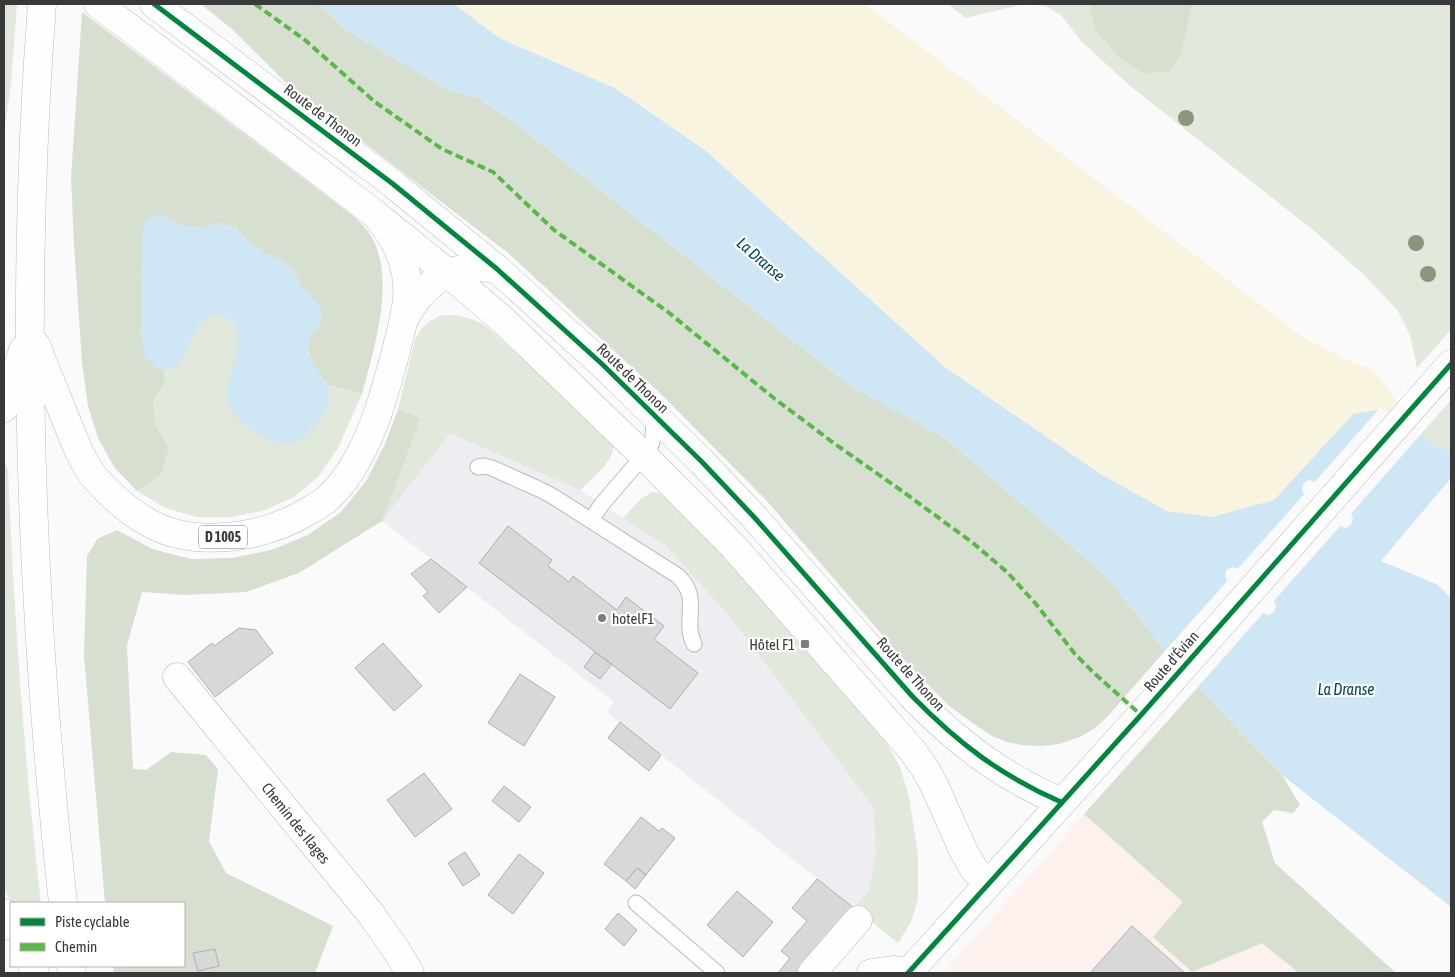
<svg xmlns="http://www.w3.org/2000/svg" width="1455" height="977" viewBox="0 0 1455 977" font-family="'Asap Condensed',sans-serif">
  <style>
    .built { fill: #ededf2 }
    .industrial { fill: #fcf1ed }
    .green { fill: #e1e8dc }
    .forest { fill: #d7e0d0 }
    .sand { fill: #f9f4e0 }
    .water { fill: #cfe6f4; fill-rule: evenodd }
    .pier { fill: #fafafa }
    .building { fill: #d8d8d8; stroke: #b0b0b0 }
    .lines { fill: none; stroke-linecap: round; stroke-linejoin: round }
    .service-casing { stroke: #bcbcbc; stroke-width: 17 }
    .minor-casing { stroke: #bcbcbc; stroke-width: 29 }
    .tertiary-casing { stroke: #bcbcbc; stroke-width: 29 }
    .secondary-casing { stroke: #bcbcbc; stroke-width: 29 }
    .primary-casing { stroke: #bcbcbc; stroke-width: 29 }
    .service { stroke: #fefefe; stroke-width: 15 }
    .minor { stroke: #fefefe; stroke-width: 28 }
    .tertiary { stroke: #fefefe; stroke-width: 28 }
    .secondary { stroke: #fefefe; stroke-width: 28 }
    .primary { stroke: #fefefe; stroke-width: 28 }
    .quiet { stroke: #58b947; stroke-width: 4; stroke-dasharray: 8 4; stroke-linecap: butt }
    .cycleway-casing { stroke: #fff; stroke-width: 8 }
    .cycleway { stroke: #00873e; stroke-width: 5 }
    .tree { fill: #8b967e }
    .poi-dot { fill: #7d7d7d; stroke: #fff; stroke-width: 2 }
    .labels { text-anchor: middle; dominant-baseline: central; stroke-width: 4.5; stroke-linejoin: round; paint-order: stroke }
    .shield { fill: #fff; stroke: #747475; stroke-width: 1 }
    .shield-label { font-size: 14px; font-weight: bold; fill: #39393a }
    .street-label { font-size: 15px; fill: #39393a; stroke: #fff }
    .poi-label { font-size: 15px; fill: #39393a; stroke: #fff; text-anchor: start }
    .water-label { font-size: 16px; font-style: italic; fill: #02435d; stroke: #fff }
  </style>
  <rect width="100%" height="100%" fill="#fafafa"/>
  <path class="built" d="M420,419L580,490L665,545L731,618L873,807L876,850L869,890L854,908L607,712L614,702L382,521Z"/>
  <path class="industrial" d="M1084,814L1184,902L1262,943L1299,973H943Z"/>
  <path class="green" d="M4,4H17L11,84L4,134Z
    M947,4H1024L966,18Z
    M1029,4H1451V330L1417,368L1410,335L1398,311L1365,276L1318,234L1129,85L1081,41L1061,15L1045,6Z
    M142,231L328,385L362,394L338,448L319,476L294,497L263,511L231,517H197L165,508L137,491L161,475L169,448L156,426L153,403L165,381Z
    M442,315C461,315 470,317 486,326L609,437C610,440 612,442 613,445C616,460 590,480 580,490L450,433L382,521L419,419L398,409L415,340L421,329L430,321Z
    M1451,400V451L1450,449H1437L1421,434Z
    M4,465H6L8,470C14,615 24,759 41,903H12L4,889Z
    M652,492L666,494L726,558L884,739L900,767L909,797L918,854V899L911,922L898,943L854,908L869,890L876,850L873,807L731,618L665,545L623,518L641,499Z"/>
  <path class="forest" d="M201,4H318L346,30L451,91L476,97L510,119L851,386L945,438L1107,577L1165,651L1108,716L1095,728L1080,737L1059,744L1041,746L1022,745L1007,742L992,736L978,727L948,705L903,659L766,500L662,395L508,253L286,83L233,30Z
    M1089,4H1192L1181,54L1168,72L1142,73L1121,59L1096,31Z
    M82,12L357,219C360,223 364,226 367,230C399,272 374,349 362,394L328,385C318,371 303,355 310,337C312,332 317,327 320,323L317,304L300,285L295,273L283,261L265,253L249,242L235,228L219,223L204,228L188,227L172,221L160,214L155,367L164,370L165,381L153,403L156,426L169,448L161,475L137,491L114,467L98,438L88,406L82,362L74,245L71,177Z
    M398,409L420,419L382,521L299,573L246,592L185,595L142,592L127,645L133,769L146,770L171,752L206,755L218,769L209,841L226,873L333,926L315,973H114L113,966H184V903H105L84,656L87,556L97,539L117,530L152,549L191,559L232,558L271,550L308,535L341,512L366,481L384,446Z
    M1198,687L1282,775L1300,805L1293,813L1274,810L1262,822L1275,863L1396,973H1299L1262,943L1192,972L1153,937L1183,902L1084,814Z"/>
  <path class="sand" d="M454,4H865L1304,338L1344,359L1374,370L1421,434L1353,414L1274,500L1212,517L1167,511L1102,475L946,368L706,151L615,88L499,38Z"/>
  <path class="water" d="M318,4H454L499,38L615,88L706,151L946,368L1102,475L1167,511L1212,517L1274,500L1353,414L1378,410L1421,434L1437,449H1450L1451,451V478L1381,561L1438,585L1451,598V907L1282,775L1198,687L1165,651L1107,577L945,438L851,386L510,119L476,97L451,91L346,30ZM1309,480L1315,482L1351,514L1353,519L1351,525L1346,528L1340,526L1304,494L1302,489L1304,483ZM1232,567L1238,569L1274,601L1276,606L1274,612L1269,615L1263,613L1227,581L1225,576L1226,570Z
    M160,214L173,221L188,227L204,228L219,223L235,228L249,242L265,253L283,261L295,273L300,285L317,304L322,312C321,316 321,320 320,323C315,333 307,339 308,351C309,356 313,363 316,368C327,385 335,392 324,412C322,416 319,421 316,425C310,432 302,440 292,443C271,447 230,421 227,399C224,376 244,352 237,328C235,322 226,317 220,315C198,310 190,351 178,364C174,367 169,368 164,370L155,367L145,357L141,335L142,231L148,218Z"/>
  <path class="pier" d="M1380,408L1422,433L1349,516L1313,484Z
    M1306,492L1342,524L1272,603L1236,571Z
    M1229,579L1265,611L1196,689L1164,652Z"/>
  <path class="building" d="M508,526L552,560L548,566L569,582L573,576L617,610L626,597L664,626L654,639L698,673L670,709L479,563Z
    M431,559L467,587L439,613L423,596L428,592L411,574Z
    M239,628L256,630L273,653L215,697L188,662L212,643L214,646Z
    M383,643L422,686L394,711L355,668Z
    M595,652L612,664L600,679L584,667Z
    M520,674L555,697L524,746L488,723Z
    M620,722L661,755L649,771L608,738Z
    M424,773L452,809L415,837L387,800Z
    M504,786L531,807L519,822L492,801Z
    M641,817L659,831L662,828L675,838L646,875L637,868L626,881L604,864Z
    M465,852L480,875L463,886L448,863Z
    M519,854L544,873L513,914L488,895Z
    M637,868L646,875L635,889L626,881Z
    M817,879L854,908L799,973H778L790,958L781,951L807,921L792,908Z
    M737,891L773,922L743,957L707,925Z
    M618,913L637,930L624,946L605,929Z
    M1132,926L1185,973H1090Z
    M215,949L219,966L198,971L193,953Z"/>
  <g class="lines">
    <g class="service-casing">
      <path id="service" d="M478,467L484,466L492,468L541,490L554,497L678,576C702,599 682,619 694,644
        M591,520L602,504L650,448C654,437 655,427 652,416
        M636,903L717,973"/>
    </g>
    <g class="minor-casing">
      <path id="minor" d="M177,677L371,914L396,950L410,973
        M812,973L858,920
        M871,973L893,970L909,972"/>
    </g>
    <g class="tertiary-casing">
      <path id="tertiary" d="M908,973L1141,715L1451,364"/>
    </g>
    <g class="secondary-casing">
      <path id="secondary" d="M98,4L375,214L449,274L504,321L644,456L733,546L911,749L924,767L934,785L964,852L974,869L987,884
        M154,4L393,184L497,269L602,364L702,462L754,517L912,696C959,744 1000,775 1061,802"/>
    </g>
    <g class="primary-casing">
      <path id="primary" d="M42,4C19,303 30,605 63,903
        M405,318C420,289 443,268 478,267C484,267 491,269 497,269
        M36,345C45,369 55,392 64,415C73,437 81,461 96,479C111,496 131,513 151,524C198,549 267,537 310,510C316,507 321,504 326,500C339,488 350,474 358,458C376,427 385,390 395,355C401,329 411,301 406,274C401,249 391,234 375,214
        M4,408L23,350
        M4,913L11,926
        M32,966L35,973
        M71,966L72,973"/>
    </g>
    <use href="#service" class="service"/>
    <use href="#minor" class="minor"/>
    <use href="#tertiary" class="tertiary"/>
    <use href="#secondary" class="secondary"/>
    <use href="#primary" class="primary"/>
    <path class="quiet" d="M255,4L305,40L375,102L442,149L493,172L554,230L668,312L775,399L835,444L902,491L973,543L1007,572L1036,604L1075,654L1095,674L1141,715"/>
    <g class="cycleway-casing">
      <path id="cycleway" d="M154,4L393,184L497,269L602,364L702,462L754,517L912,696C959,744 1000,775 1061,802
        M908,973L1141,715L1451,364"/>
    </g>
    <use href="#cycleway" class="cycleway"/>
  </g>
  <g class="tree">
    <circle cx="1186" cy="118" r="8"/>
    <circle cx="1416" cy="243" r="8"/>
    <circle cx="1428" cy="274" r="8"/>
  </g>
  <g class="poi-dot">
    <circle cx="602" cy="618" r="5"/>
    <rect x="800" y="639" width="10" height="10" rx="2.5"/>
  </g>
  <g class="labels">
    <rect class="shield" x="199" y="525.5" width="48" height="23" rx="4"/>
    <g class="shield-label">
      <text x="223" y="537">D 1005</text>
    </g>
    <g class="street-label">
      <text transform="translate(323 115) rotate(37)">Route de Thonon</text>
      <text transform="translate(633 378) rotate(44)">Route de Thonon</text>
      <text transform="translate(1171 661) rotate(-49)">Route d'Évian</text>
      <text transform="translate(911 674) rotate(48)">Route de Thonon</text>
      <text transform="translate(296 823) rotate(51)">Chemin des Ilages</text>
    </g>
    <g class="poi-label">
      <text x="612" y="618">hotelF1</text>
      <text x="795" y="644" text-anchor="end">Hôtel F1</text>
    </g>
    <g class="water-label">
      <text transform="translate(761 259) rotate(41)">La Dranse</text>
      <text x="1346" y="689">La Dranse</text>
    </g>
  </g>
  <rect width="1455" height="977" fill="none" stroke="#39393a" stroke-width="10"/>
  <rect x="10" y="902" width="175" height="65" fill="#ffffff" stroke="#b0b0b0"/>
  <rect x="20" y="918" width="25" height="8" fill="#00873e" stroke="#b0b0b0"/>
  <text x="55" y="927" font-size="15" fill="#39393a">Piste cyclable</text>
  <rect x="20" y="943" width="25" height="8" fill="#58b947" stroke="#b0b0b0"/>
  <text x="55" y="952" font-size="15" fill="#39393a">Chemin</text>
</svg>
